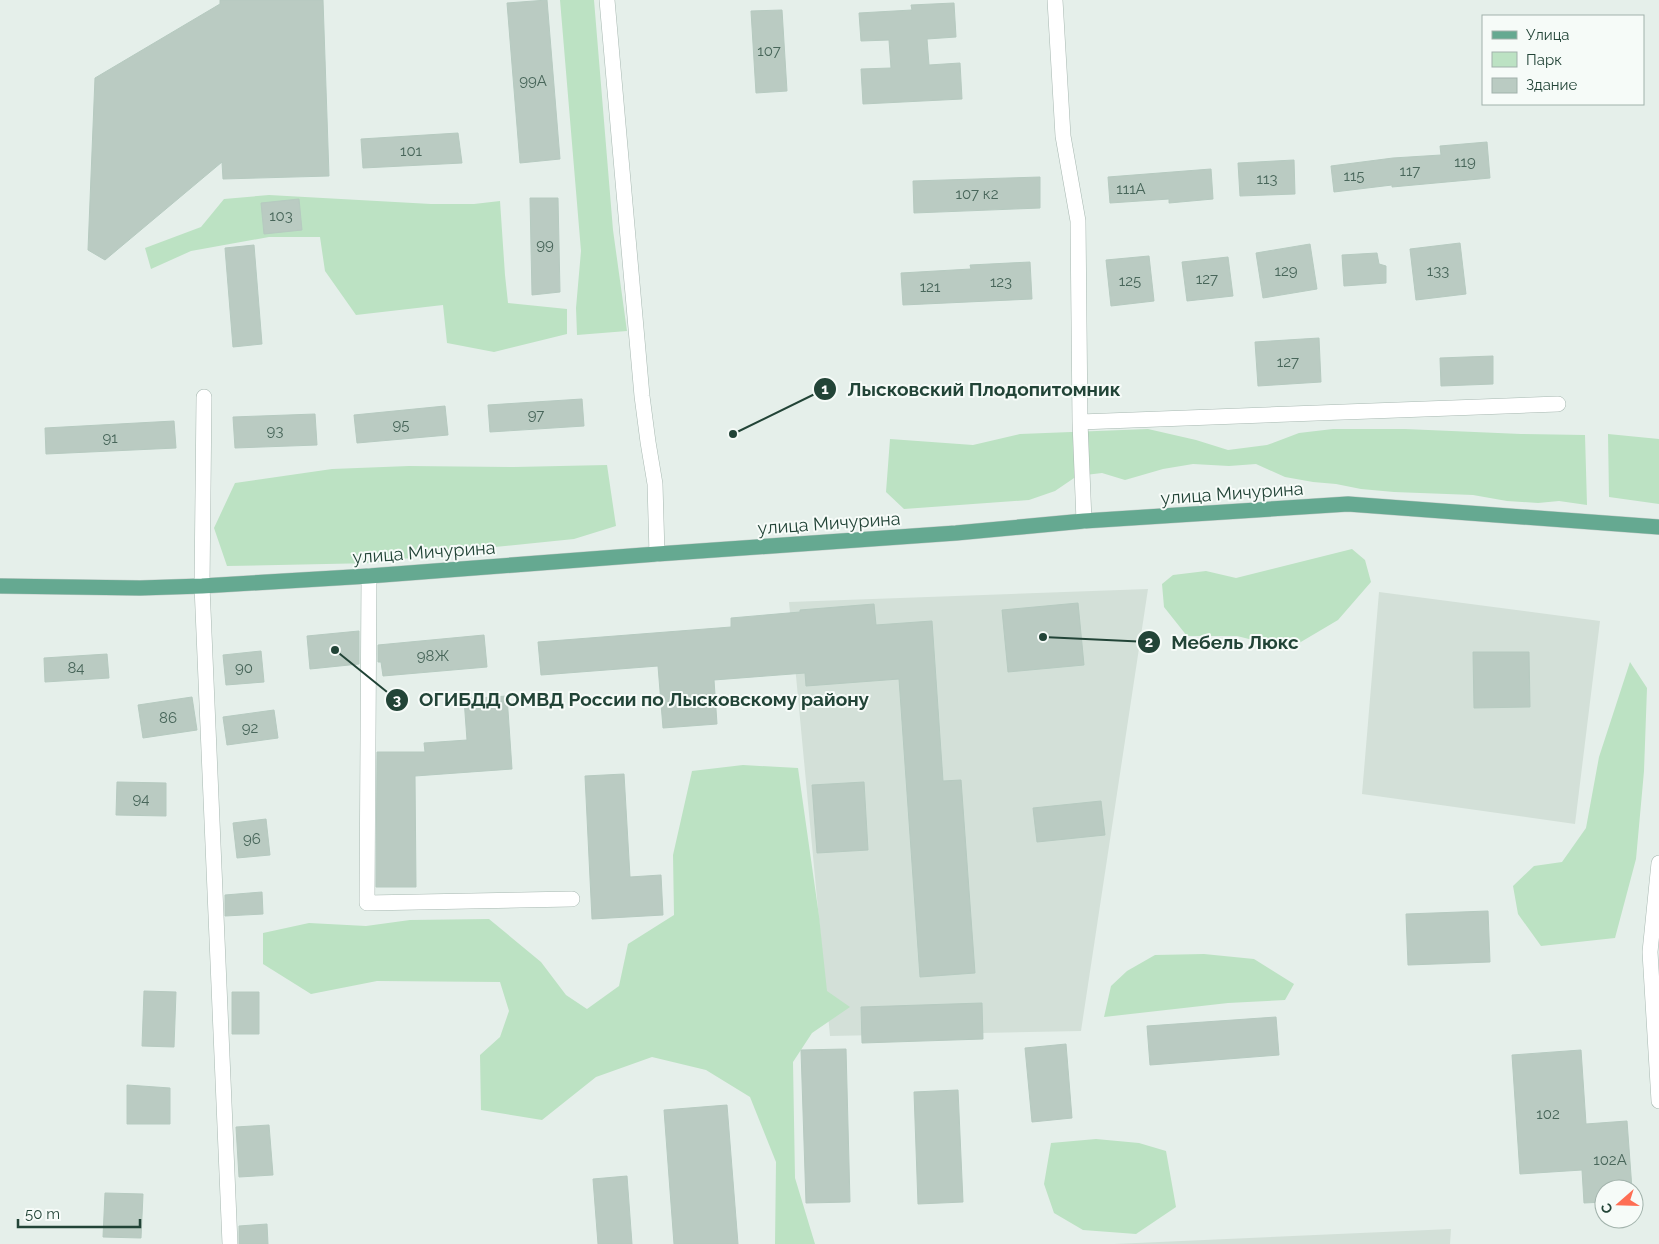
<svg xmlns="http://www.w3.org/2000/svg" width="1659" height="1244" viewBox="0 0 1659 1244" font-family="Raleway,sans-serif">
  <style>
    .built { fill: #d3e0d8 }
    .green { fill: #bce2c3 }
    .building { fill: #bacbc2; stroke: #b6cac0 }
    .lines { fill: none; stroke-linecap: round; stroke-linejoin: round }
    .minor-casing { stroke: #a7b8b1; stroke-width: 16 }
    .major-casing { stroke: #c1cbc7; stroke-width: 16 }
    .minor { stroke: #fff; stroke-width: 15 }
    .major { stroke: #65a991; stroke-width: 15 }
    .labels { text-anchor: middle; dominant-baseline: central; stroke-width: 4; stroke-linejoin: round; paint-order: stroke }
    .number-label { font-size: 15px; fill: #48665a }
    .street-label { font-size: 18px; fill: #224437; stroke: #f6fbf8 }
    .leader { fill: none; stroke: #224437; stroke-width: 2 }
    .callout-dot { fill: #224437; stroke: #f6fbf8; stroke-width: 2 }
    .mark-label { font-size: 15px; text-anchor: middle; font-weight: bold; fill: #fff }
    .callout-label { font-size: 19px; text-anchor: middle; font-weight: bold; fill: #224437; stroke: #f6fbf8; stroke-width: 4; stroke-linejoin: round; paint-order: stroke }
  </style>
  <rect width="100%" height="100%" fill="#e5efea"/>
  <path class="built" d="M1148,589L1081,1031L830,1036L789,602Z
    M1379,592L1600,621L1575,824L1362,794Z
    M1451,1229L1450,1244H1114Z"/>
  <path class="green" d="M560,0H594L613,230L627,331L577,335L576,308L581,251Z
    M269,195L431,204H474L500,201L505,275L508,303L567,309V334L494,352L447,343L443,305L356,315L325,271L320,237H269L191,251L151,269L145,248L201,227L224,199Z
    M1148,429L1196,440L1228,450L1267,445L1299,433L1333,429H1405L1521,434L1585,435L1587,505L1559,501L1538,503L1507,501L1473,495L1394,492L1361,489L1336,484L1313,482L1285,477L1256,464L1229,466L1193,464L1163,469L1125,480L1102,473L1077,476L1055,491L1029,500L904,509L886,492L890,439L973,445L1020,434Z
    M1608,434L1659,439V504L1609,497Z
    M607,465L616,526L574,539L475,549L374,563L227,566L214,528L235,483L332,469L409,466L514,467Z
    M1352,549L1365,560L1371,582L1338,620L1289,649L1237,636H1187L1164,607L1162,584L1173,575L1206,571L1236,578Z
    M1630,662L1647,688L1644,771L1636,859L1615,938L1541,946L1518,914L1513,886L1534,866L1562,862L1586,828L1599,757Z
    M743,765L798,768L819,916L827,991L850,1007L812,1033L793,1062L795,1178L815,1244H775L776,1162L750,1097L706,1070L652,1057L596,1077L542,1120L481,1110L480,1055L500,1037L509,1011L500,982L377,981L311,994L263,964V933L309,923L366,926L410,920L489,919L541,962L566,995L587,1009L619,986L628,944L674,915L673,855L692,771Z
    M1204,954L1254,959L1294,984L1285,1000L1228,1003L1104,1017L1111,986L1127,971L1155,955Z
    M1096,1139L1139,1143L1166,1151L1176,1207L1136,1234L1083,1230L1054,1213L1044,1184L1051,1143Z"/>
  <path class="building" d="M220,0H323L329,176L223,179L222,162L105,260L88,250L95,78L220,4Z
    M547,0L560,159L520,163L507,3Z
    M954,3L956,37L927,39L929,65L960,63L962,99L863,104L861,69L891,68L889,40L861,41L859,13L912,10L911,5Z
    M782,10L787,91L756,93L751,11Z
    M458,133L462,163L363,168L361,139Z
    M1487,142L1490,178L1392,187V185L1334,192L1331,166L1393,158L1441,155L1440,146Z
    M1294,160L1295,194L1240,196L1238,163Z
    M1211,169L1213,199L1169,203V199L1110,203L1108,177Z
    M1040,177V208L914,213L913,181Z
    M530,198H558L560,292L532,295Z
    M299,199L302,230L264,234L261,203Z
    M1460,243L1466,294L1416,300L1410,249Z
    M1310,244L1317,289L1263,298L1256,253Z
    M254,245L262,344L233,347L225,248Z
    M1377,253L1379,264L1386,266V283L1344,286L1342,255Z
    M1149,256L1154,301L1111,306L1106,260Z
    M1228,257L1233,296L1187,301L1182,262Z
    M1030,262L1032,299L903,305L901,273L971,269L970,265Z
    M1319,338L1321,382L1258,386L1255,342Z
    M1493,356V384L1441,386L1440,358Z
    M582,399L584,426L490,432L488,405Z
    M445,406L448,435L357,443L354,415Z
    M315,414L317,445L235,448L233,417Z
    M174,421L176,448L46,454L45,428Z
    M1078,603L1084,665L1008,672L1002,610Z
    M874,604L876,625L932,621L943,781L961,780L975,973L920,977L899,679L806,686L805,673L714,680L717,724L663,728L658,666L541,675L538,642L731,627V618L800,612V610Z
    M359,631V664L310,669L307,636Z
    M484,635L487,667L383,676L381,662H378V645Z
    M261,651L264,682L226,685L223,655Z
    M1473,652H1529L1530,707L1474,708Z
    M107,654L109,678L45,682L44,658Z
    M507,696L512,769L415,776L416,887H376L377,752H425L424,743L467,740L464,699Z
    M192,697L197,730L143,738L138,705Z
    M274,710L278,738L227,745L223,717Z
    M624,774L630,877L661,875L663,915L592,919L585,776Z
    M117,782L166,783V816L116,815Z
    M864,782L868,850L817,853L812,785Z
    M1101,801L1105,835L1037,842L1033,808Z
    M266,819L270,855L237,858L233,823Z
    M262,892L263,914L225,916V895Z
    M1488,911L1490,962L1408,965L1406,914Z
    M144,991L176,992L174,1047L142,1046Z
    M232,992H259V1034H232Z
    M982,1003L983,1039L862,1043L861,1007Z
    M1276,1017L1279,1055L1150,1065L1147,1026Z
    M1066,1044L1072,1118L1032,1122L1025,1048Z
    M846,1049L850,1202L806,1203L801,1050Z
    M1581,1050L1586,1124L1627,1121L1632,1189H1604V1202L1584,1203L1582,1170L1520,1174L1512,1055Z
    M127,1085L170,1088V1124H127Z
    M958,1090L963,1202L918,1204L914,1092Z
    M727,1105L738,1244H674L664,1110Z
    M269,1125L273,1175L239,1177L236,1127Z
    M627,1176L632,1244H598L593,1179Z
    M105,1193L143,1194L141,1238L103,1237Z
    M267,1224L268,1244H239V1226Z"/>
  <g class="lines">
    <g class="minor-casing">
      <path id="minor" d="M607,0L642,396L648,442L655,484L657,554
        M1055,0L1063,136L1078,221L1080,422L1084,521
        M204,397L202,586L230,1244
        M1080,422L1558,404
        M369,576L367,903L572,899
        M1659,863L1650,952L1659,1101"/>
    </g>
    <g class="major-casing">
      <path id="major" d="M0,586L140,588L202,586L369,576L657,554L956,533L1084,521L1348,504L1659,527"/>
    </g>
    <use href="#minor" class="minor"/>
    <use href="#major" class="major"/>
  </g>
  <g class="labels">
    <g class="number-label">
      <text x="769" y="51">107</text>
      <text x="533" y="81">99А</text>
      <text x="411" y="151">101</text>
      <text x="1465" y="162">119</text>
      <text x="1410" y="171">117</text>
      <text x="1354" y="176">115</text>
      <text x="1267" y="179">113</text>
      <text x="1131" y="189">111А</text>
      <text x="977" y="194">107 к2</text>
      <text x="281" y="216">103</text>
      <text x="545" y="245">99</text>
      <text x="1286" y="271">129</text>
      <text x="1438" y="271">133</text>
      <text x="1207" y="279">127</text>
      <text x="1130" y="281">125</text>
      <text x="1001" y="282">123</text>
      <text x="930" y="287">121</text>
      <text x="1288" y="362">127</text>
      <text x="536" y="415">97</text>
      <text x="401" y="425">95</text>
      <text x="275" y="431">93</text>
      <text x="110" y="438">91</text>
      <text x="433" y="656">98Ж</text>
      <text x="76" y="668">84</text>
      <text x="244" y="668">90</text>
      <text x="168" y="718">86</text>
      <text x="250" y="728">92</text>
      <text x="141" y="799">94</text>
      <text x="252" y="839">96</text>
      <text x="1548" y="1114">102</text>
      <text x="1610" y="1160">102А</text>
    </g>
    <g class="street-label">
      <text transform="translate(1232 493) rotate(-4)">улица Мичурина</text>
      <text transform="translate(829 523) rotate(-4)">улица Мичурина</text>
      <text transform="translate(424 552) rotate(-4)">улица Мичурина</text>
    </g>
  </g>
  <path class="leader" d="M733 434L825 389M1043 637L1149 642M335 650L397 700"/>
  <g class="callout-dot">
    <circle cx="733" cy="434" r="5"/>
    <circle cx="1043" cy="637" r="5"/>
    <circle cx="335" cy="650" r="5"/>
    <circle cx="825" cy="389" r="12"/>
    <circle cx="1149" cy="642" r="12"/>
    <circle cx="397" cy="700" r="12"/>
  </g>
  <g class="mark-label">
    <text x="825" y="394">1</text>
    <text x="1149" y="647">2</text>
    <text x="397" y="705">3</text>
  </g>
  <g class="callout-label">
    <text x="984" y="396">Лысковский Плодопитомник</text>
    <text x="1235" y="649">Мебель Люкс</text>
    <text x="644" y="706">ОГИБДД ОМВД России по Лысковскому району</text>
  </g>
  <rect x="1482" y="15" width="162" height="90" fill="#f6fbf8" stroke="#a1b2ab"/>
  <rect x="1492" y="31" width="25" height="8" fill="#65a991" stroke="#a1b2ab"/>
  <text x="1526" y="40" font-size="15" fill="#224437">Улица</text>
  <rect x="1492" y="52" width="25" height="15" fill="#bce2c3" stroke="#a1b2ab"/>
  <text x="1526" y="65" font-size="15" fill="#224437">Парк</text>
  <rect x="1492" y="78" width="25" height="15" fill="#bacbc2" stroke="#a1b2ab"/>
  <text x="1526" y="90" font-size="15" fill="#224437">Здание</text>
  <g transform="translate(1619 1204) rotate(250)"><circle r="24" fill="#f6fbf8" stroke="#a1b2ab"/>
  <path d="M0-4L9 19L0 12L-9 19Z" fill="#fe6e54"/>
  <text y="-8" font-size="14" font-weight="bold" text-anchor="middle" fill="#224437">С</text>
  </g>
  <path d="M18 1219v8h122v-8" fill="none" stroke="#224437" stroke-width="2.5"/>
  <text x="25" y="1219" font-size="15" fill="#224437" stroke="#f6fbf8" stroke-width="4" paint-order="stroke">50 m</text>
</svg>
